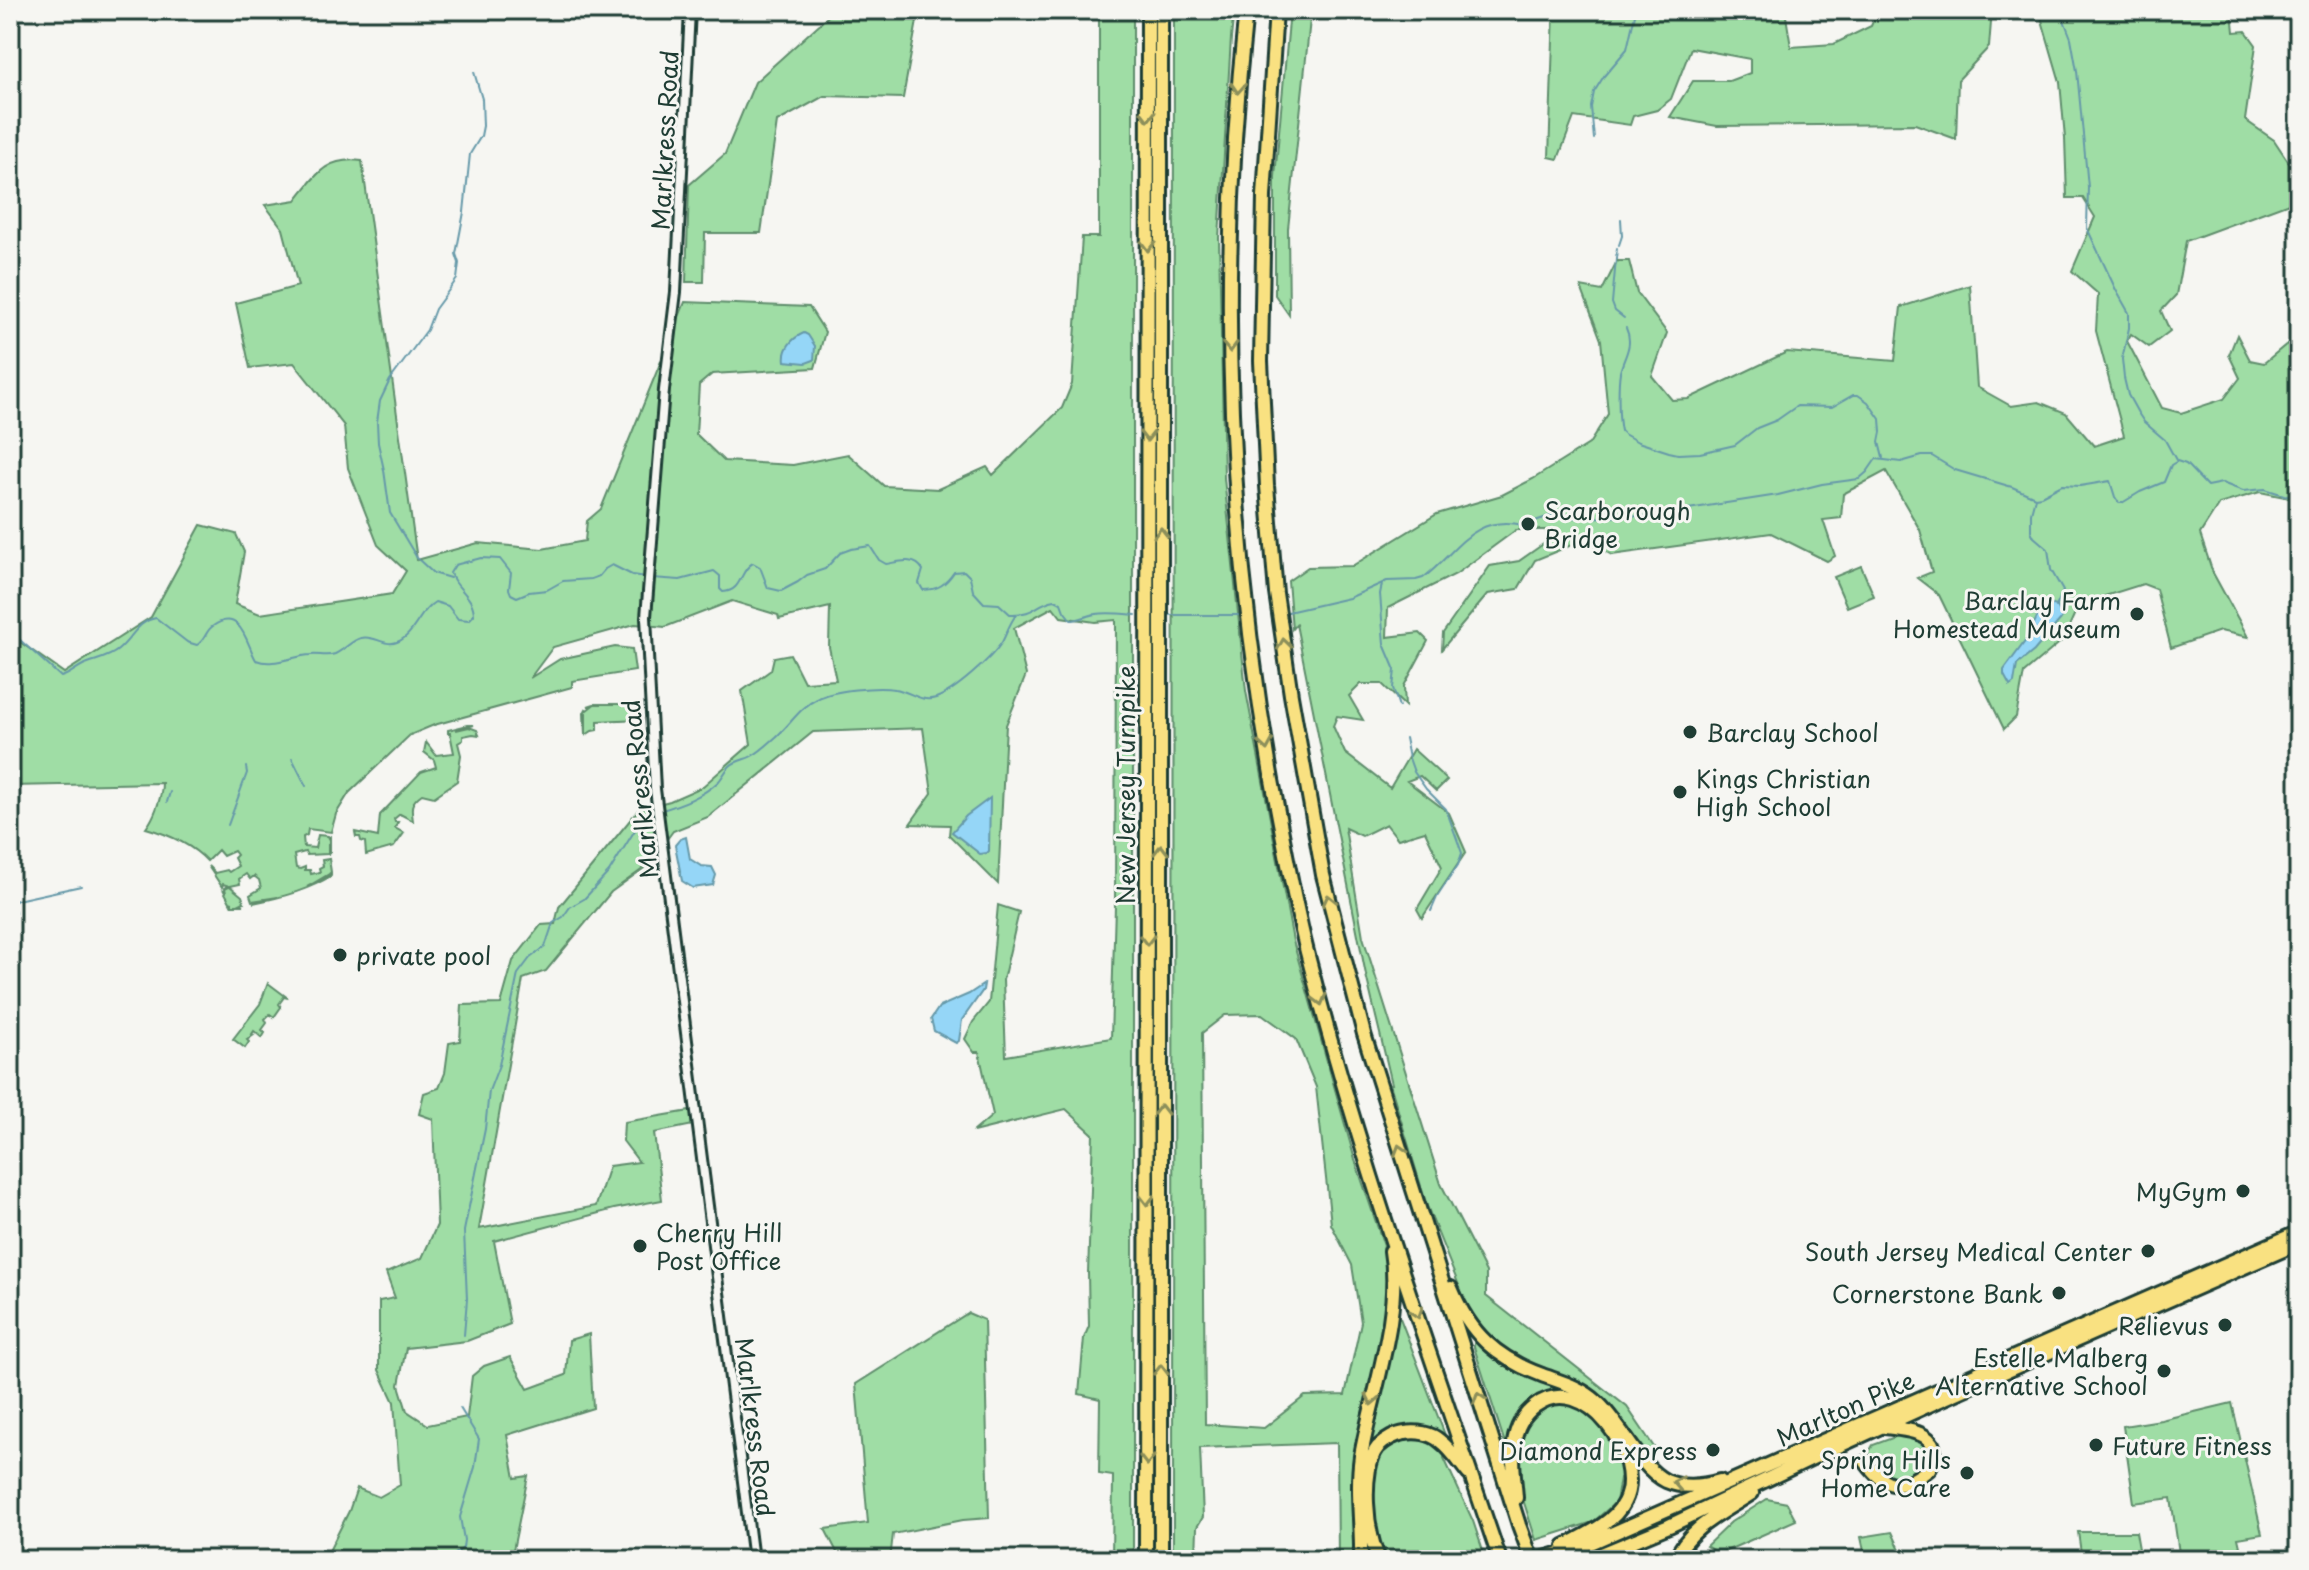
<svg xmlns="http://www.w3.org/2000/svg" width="2309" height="1570" viewBox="0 0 2309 1570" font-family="'Playpen Sans',sans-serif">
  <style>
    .green { fill: #9fdda5; stroke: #5f8d6c; stroke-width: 2; fill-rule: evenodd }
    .water { fill: #95d6f7; stroke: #6699a9; stroke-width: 2 }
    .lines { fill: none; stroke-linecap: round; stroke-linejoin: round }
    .stream { stroke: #6699a9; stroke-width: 2 }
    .minor-casing { stroke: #1f3d34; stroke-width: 14 }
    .highway-casing { stroke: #1f3d34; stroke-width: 18 }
    .minor { stroke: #f6f6f2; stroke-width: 8 }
    .highway { stroke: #f9e181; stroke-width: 12 }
    .oneway { stroke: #8c8f5a }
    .poi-dot { fill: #1f3d34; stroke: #f6f6f2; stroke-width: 3 }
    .labels { text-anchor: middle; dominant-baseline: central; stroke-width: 6; stroke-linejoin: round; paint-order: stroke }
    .street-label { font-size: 24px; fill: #1f3d34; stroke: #f6f6f2 }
    .poi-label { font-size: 24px; fill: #1f3d34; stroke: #f6f6f2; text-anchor: end }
  </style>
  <rect width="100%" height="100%" fill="#f6f6f2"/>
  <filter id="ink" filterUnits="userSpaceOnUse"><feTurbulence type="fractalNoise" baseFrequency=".0125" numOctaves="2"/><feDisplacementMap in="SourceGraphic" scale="16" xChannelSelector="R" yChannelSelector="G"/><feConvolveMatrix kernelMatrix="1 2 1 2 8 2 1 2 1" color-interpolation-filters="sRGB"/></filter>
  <g filter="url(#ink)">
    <path class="green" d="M835,10H919L903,98L824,96L777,122L761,233H705L704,282H686L689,185L725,154L755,82Z
      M1099,10H1133V1560H1112L1113,1476L1099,1474L1100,1399L1079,1394L1084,1338L1089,1326L1088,1273L1093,1134L1066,1109L973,1132L993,1115L979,1052H974L965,1039L973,1022L989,1002L998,905L1019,912L1003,980L1006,1056L1111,1038L1115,906L1116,620L1095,622L1061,617L1053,607L1014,628L1026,675L1006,725L998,884L949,835L950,825L910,824L932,793L923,728L813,732L708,817L673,831L647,866L611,892L546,971L523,979L479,1229L596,1206L609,1166L639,1162L623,1141L624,1122L696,1110L698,1124L654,1133L662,1200L614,1209L494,1241L510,1324L467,1341L406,1348L399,1385L407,1411L428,1425L467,1417L472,1376L484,1366L510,1357L528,1389L566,1375L569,1340L589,1334L593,1408L507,1435L515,1478L528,1476L511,1560H309L329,1551L349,1511L357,1488L379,1497L400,1485L394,1402L379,1370V1301L395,1298L386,1273L422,1258L437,1225L433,1119L419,1114L424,1093L439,1088L445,1073L449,1043L460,1041L462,1005L501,1004L513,961L541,925L555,924L559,907L639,809L670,801L702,787L751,744L742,691L771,670L774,657L790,654L804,682L836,680L829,647L830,607L779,619L778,615L732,601L665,627L635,624L553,647L530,678L560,659L615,647L632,649L635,671L572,681V687L434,725L410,735L349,793L336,814L331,832L308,829L307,835L303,837L304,847L315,848L318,835L328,836L329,838L330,837V853L328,844V854L307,855L305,852L294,855L296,868L300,869L305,867V870H310L311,874L320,872L319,868L323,866L322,860L329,859L331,872L329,874L307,887L331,874V876C307,891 280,898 253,903L278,897L252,901L250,895L261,888L259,880L254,876L250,879L246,874L239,879L240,884L230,886L242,896L244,902L240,904L244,905H232V902L231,904L223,889L226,893L225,888L229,886L223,884L222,887L208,866L215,873L227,870L229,872L238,866L234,858L237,855L234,851L223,856L218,850L207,861C192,845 167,834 146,828C154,818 162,797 162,783L10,786V635L64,673L151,617L201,525L236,534L244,552L235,604L260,614L392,594L406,571L378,545L348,468L344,426L294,363L250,368L236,303L298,286L283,229L265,205L296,200C316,175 326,156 362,161L417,560L478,543L542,549L585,541L587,521L601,509L685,302L809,307L825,332L815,368L712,374L699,385L696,434L724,461L793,465L848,454L884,486L938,489L987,467L993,475L1062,408L1072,384L1082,237H1099Z
      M1174,10H1234L1231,38L1219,238L1224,478L1246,691L1293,941L1355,1160L1388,1258L1385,1298L1400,1318L1445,1435L1444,1458L1473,1521L1486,1560H1388L1353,1527L1354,1560H1338L1337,1443L1200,1448L1203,1517L1197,1527L1196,1560H1173ZM1262,1014L1296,1039L1316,1087L1331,1224L1352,1265L1361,1322L1345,1395L1305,1396L1264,1428L1205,1424L1202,1033L1225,1015Z
      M1290,10H1311L1288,229L1289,315L1275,295V177Z
      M1554,10H1785L1791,47L1834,44L1871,26L1878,10H1992L1989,47L1958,80L1956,139L1915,124L1717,126L1670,117L1693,81H1729L1750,73V59L1691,48L1671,99L1657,110L1633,116L1630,125L1574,117L1558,159L1549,157Z
      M2039,10H2232L2234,32L2246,31L2256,45L2245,120L2274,140L2296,173L2289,203L2186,241L2176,295L2161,311L2170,331L2149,347L2131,334L2127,341L2162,408L2181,413L2224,399L2240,378L2229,355L2237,335L2250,360L2264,363L2299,334V500L2260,492L2219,504L2200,534L2213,573L2248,637L2220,631L2171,648L2156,589L2143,584L2079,604L2063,640L2024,673L2016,717L2004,729L1939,595L1917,578L1932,572L1920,530L1886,471L1843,494L1841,518L1823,520L1835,556L1827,561L1771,533L1612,555L1584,540L1535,560L1518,589L1488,594L1442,649L1443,633L1490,566L1519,561L1549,540L1545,530H1516L1456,574L1388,608L1387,637L1420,633L1428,641L1404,686L1405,706L1382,684H1361L1349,696L1363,720L1337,716L1333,726L1345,753L1390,788L1413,749L1447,780L1436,791L1420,776L1407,781L1449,813L1466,852L1422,918L1417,909L1442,867L1425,831L1398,839L1386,824L1362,836L1345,828L1363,937L1441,1184L1486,1272V1296L1627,1407L1656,1450L1646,1455L1620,1478L1616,1502L1593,1522L1536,1540L1474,1347V1323L1427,1206L1390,1084H1392L1366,975L1296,624L1292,629L1288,581L1308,567L1352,566L1437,514L1502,495L1533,479L1589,444L1608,414L1601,340L1581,287L1602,291L1617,261H1629L1637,293L1667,333L1652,376L1672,400L1688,399L1787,352L1895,361L1901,307L1970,285L1977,387L2011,406L2039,402L2066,413L2094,446L2124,436L2096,331L2098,294L2072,271L2095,217L2083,198H2067L2065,138L2060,82Z
      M1861,566L1874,596L1847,607L1834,577Z
      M594,704H634L636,705H633L639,711L640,719L598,721V730L592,731L586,735V712L585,735L584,713L586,709L587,710L592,706H588Z
      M468,725H474L456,730L469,727L477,730L479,735L473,734L463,736V740L458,743L461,755L457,781L434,797L422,794C410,802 411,808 413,821L400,814L394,819L395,822H398L395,828L404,833L394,847L366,855L365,842L361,841L360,837H356L355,832L378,837L380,815L421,772L436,767L434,760L424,752L426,742L436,755L454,753L450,733H448V730Z
      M268,983L288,998L284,997L279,1004L281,1007L274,1017L270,1014L265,1019L267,1023L262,1030L265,1033L262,1038L254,1031L252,1034L254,1035L247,1040L249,1042L245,1048L233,1039L260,1004Z
      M968,1313L984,1320L989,1518L963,1520L893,1534L890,1560H868L867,1557L860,1560H841L825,1529L868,1523L856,1384Z
      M2232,1403L2262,1534L2238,1538L2243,1560H2180L2171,1498L2134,1503L2123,1426L2161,1420Z
      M1903,1434L1926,1441L1930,1463L1902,1481L1878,1473L1869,1452L1873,1445Z
      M1767,1499L1787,1503L1796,1520L1719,1554L1706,1546L1731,1522Z
      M1892,1532L1905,1560H1866L1861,1537Z
      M2078,1532H2136L2141,1560H2082Z"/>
    <path class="water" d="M804,333L808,335L815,346L814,360L806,363L785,361C783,349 792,338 804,333Z
      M2049,604L2057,606L2062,616L2061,619L2034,651L2017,665L2014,683L2010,686L2004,675V670L2026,640L2042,607Z
      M990,798L989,851L987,853L980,854L952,832L966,816Z
      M686,837L690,859L701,866L712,867L716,875L713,885L693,888L682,881L675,845L680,839Z
      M984,984L983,990L962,1020L959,1041L956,1043L934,1031L931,1019L939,1007L969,994Z"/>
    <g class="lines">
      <path class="stream" d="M2060,10L2071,38L2077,71L2088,187L2087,228L2116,290L2129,313V328L2122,359L2124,378L2128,395L2138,413L2144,422L2165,440L2176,460
        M1594,139L1591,107L1594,92L1604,76L1627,49L1636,10
        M1619,245L1622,236L1621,219
        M1617,248L1612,303L1615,311L1624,318
        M1626,328C1634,345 1624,356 1620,372C1618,384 1618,418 1621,431L1624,434L1638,442L1669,452L1678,454L1700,453L1735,445L1757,428L1777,420L1797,406L1832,407L1853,395H1858L1868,402L1880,419L1881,432L1879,442L1883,458
        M2177,461L2186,464L2207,486L2222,483L2243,491L2265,489L2284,495L2299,496
        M2035,498L2031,513V531L2034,537L2048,549L2051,570L2063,591L2056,607
        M1532,522L1553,515L1577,518L1643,516L1778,495L1822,484L1859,479L1867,472L1876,459L1901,462L1922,456H1932L1955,470L2012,487L2035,497L2041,496L2062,485L2080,486L2110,481L2115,497L2119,503H2122L2140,492L2164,482L2171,465L2176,462
        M450,578L433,573L417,558L390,513L384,470L378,443L377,422L380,401L390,380L427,330L435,309L457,279L459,263L456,254L464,212L470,154L481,136L483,126L482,99L474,72
        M652,578L680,580L714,571L720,576V589L723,592C743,591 739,570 753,563L760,567L768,588L781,591L798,582L807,575L825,569L840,553L851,549L870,546L879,560L886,564C899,562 915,556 923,570L919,583L923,590C938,590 946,584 954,572L964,571L970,577L973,591L984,603L999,604L1010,614C1036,615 1034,604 1055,600L1061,603L1064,611L1071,620C1080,620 1087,615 1096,614C1109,612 1123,614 1136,615
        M1382,584L1380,594L1384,644L1395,670L1393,688L1399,707
        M1288,612L1349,598L1387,581L1416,580L1423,578C1458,552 1471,514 1523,525
        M1171,615H1239
        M10,631L61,677C69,675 75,669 83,665C94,660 109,658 118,650C132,639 137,621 156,618L187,642L197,645C206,640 205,631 213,626C242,606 247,646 256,660C273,667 292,656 311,655C319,654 327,657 335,654C344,650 352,640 361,638C373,634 384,647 397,642C415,635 419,611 435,602L448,606L458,619L469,620L474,615C474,596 456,589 450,573L455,565L481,558L500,559L511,573L509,589L511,594L517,597L529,592L547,590L563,581L591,579L599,576L605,569L612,565L632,575L645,577
        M1405,738L1409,758L1414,772L1426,789L1446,809L1462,853L1458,865L1437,897L1431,911
        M292,758L306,786
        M167,802L170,792
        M659,811C682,804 702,797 719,781C723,776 726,770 730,766C737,760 745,760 752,756C761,751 769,743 776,737C790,725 800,707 817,699C833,690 877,686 895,689C910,691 920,703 936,698C955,691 991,659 1002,642C1007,633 1009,624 1016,615
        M228,825L247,773L246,767
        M15,914L13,903L17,900L81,886
        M464,1335L467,1299L464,1231L485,1129L489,1091L499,1065L518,974L530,958L545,947L553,923L563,917L570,907L584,899L609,872L640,822L646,815L653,813
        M447,1560L463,1548L464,1540L460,1517L475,1467L479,1439L460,1408"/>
      <g class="minor-casing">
        <path id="minor" d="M690,10L676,292L664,390L646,617L655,789L753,1560"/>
      </g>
      <g class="highway-casing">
        <path id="highway" d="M1246,10C1218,266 1227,527 1272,780C1283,838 1293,896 1307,952C1359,1158 1432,1359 1500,1560
          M1276,10L1264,196L1261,361L1267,486L1276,593L1291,695L1323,875L1364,1034L1519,1525L1532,1560
          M1451,1288C1470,1334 1496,1358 1542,1375C1561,1382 1581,1387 1597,1402C1620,1422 1639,1468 1666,1481C1682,1488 1703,1486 1720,1481
          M1866,1462C1886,1490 1902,1491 1929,1469C1947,1433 1911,1430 1885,1427
          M1516,1498C1515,1480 1511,1461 1514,1443C1516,1428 1523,1415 1535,1406C1585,1368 1647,1459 1624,1502C1613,1524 1585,1535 1565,1546
          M1146,1560L1148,10
          M1161,1560V10
          M1361,1560C1362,1526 1356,1490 1361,1456C1372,1392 1402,1314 1391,1251
          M1380,1560C1366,1538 1360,1468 1378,1447C1385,1440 1396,1434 1405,1433C1417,1431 1431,1433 1440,1441C1451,1449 1460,1463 1469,1474
          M1538,1560L1586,1545L2299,1232
          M1587,1560L1669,1526L1810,1459L1938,1401L2299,1243
          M1675,1560C1687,1528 1725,1511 1752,1493"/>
      </g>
      <use href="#minor" class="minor"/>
      <use href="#highway" class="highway"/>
    </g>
    <defs><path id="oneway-chevron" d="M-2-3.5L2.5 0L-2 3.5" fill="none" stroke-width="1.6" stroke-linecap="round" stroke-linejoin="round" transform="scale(2)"/></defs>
    <g class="oneway">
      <use href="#oneway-chevron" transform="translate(1238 88) rotate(94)"/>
      <use href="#oneway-chevron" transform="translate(1148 116) rotate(90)"/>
      <use href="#oneway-chevron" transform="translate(1148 246) rotate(91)"/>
      <use href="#oneway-chevron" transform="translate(1230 347) rotate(88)"/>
      <use href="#oneway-chevron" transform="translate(1147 436) rotate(90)"/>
      <use href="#oneway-chevron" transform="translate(1161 533) rotate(-90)"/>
      <use href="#oneway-chevron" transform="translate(1284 644) rotate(-98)"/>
      <use href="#oneway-chevron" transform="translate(1266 745) rotate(81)"/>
      <use href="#oneway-chevron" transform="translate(1161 850) rotate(-90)"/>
      <use href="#oneway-chevron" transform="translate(1329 900) rotate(-103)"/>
      <use href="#oneway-chevron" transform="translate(1147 940) rotate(90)"/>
      <use href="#oneway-chevron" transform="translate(1320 1000) rotate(75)"/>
      <use href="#oneway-chevron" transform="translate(1161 1110) rotate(-90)"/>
      <use href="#oneway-chevron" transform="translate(1400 1150) rotate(-107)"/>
      <use href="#oneway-chevron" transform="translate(1147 1200) rotate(90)"/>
      <use href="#oneway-chevron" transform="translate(1417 1313) rotate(72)"/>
      <use href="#oneway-chevron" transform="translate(1161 1370) rotate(-90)"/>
      <use href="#oneway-chevron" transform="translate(1479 1398) rotate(-108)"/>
      <use href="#oneway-chevron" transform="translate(1372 1400) rotate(102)"/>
      <use href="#oneway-chevron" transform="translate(1147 1460) rotate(90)"/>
      <use href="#oneway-chevron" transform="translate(1678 1483) rotate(-169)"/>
    </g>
  </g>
  <g class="poi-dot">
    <circle cx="1528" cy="524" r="8"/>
    <circle cx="2137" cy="614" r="8"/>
    <circle cx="1690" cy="732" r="8"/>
    <circle cx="1680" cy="792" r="8"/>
    <circle cx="340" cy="955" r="8"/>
    <circle cx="2243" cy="1191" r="8"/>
    <circle cx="640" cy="1246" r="8"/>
    <circle cx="2148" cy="1251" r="8"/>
    <circle cx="2059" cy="1293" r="8"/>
    <circle cx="2225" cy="1325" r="8"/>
    <circle cx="2164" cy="1371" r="8"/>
    <circle cx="2096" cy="1445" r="8"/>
    <circle cx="1713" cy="1450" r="8"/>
    <circle cx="1967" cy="1473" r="8"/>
  </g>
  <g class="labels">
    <g class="street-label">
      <text transform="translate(664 140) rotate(-87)">Marlkress Road</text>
      <text transform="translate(1125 785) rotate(-90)">New Jersey Turnpike</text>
      <text transform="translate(639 789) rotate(-96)">Marlkress Road</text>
      <text transform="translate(1845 1408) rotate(-24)">Marlton Pike</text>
      <text transform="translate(756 1427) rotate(83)">Marlkress Road</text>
    </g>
    <g class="poi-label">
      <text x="1544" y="510" text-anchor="start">Scarborough<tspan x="1544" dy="28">Bridge</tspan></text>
      <text x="2121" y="600">Barclay Farm<tspan x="2121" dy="28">Homestead Museum</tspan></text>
      <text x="1706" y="732" text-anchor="start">Barclay School</text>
      <text x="1696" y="778" text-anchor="start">Kings Christian<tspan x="1696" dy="28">High School</tspan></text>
      <text x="356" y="955" text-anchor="start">private pool</text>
      <text x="2227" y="1191">MyGym</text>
      <text x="656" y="1232" text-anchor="start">Cherry Hill<tspan x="656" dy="28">Post Office</tspan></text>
      <text x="2132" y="1251">South Jersey Medical Center</text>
      <text x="2043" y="1293">Cornerstone Bank</text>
      <text x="2209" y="1325">Relievus</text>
      <text x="2148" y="1357">Estelle Malberg<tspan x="2148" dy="28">Alternative School</tspan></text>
      <text x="2112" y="1445" text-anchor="start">Future Fitness</text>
      <text x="1697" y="1450">Diamond Express</text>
      <text x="1951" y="1459">Spring Hills<tspan x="1951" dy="28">Home Care</tspan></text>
    </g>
  </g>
  <rect width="2309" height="1570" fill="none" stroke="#f6f6f2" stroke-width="40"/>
  <rect x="20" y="20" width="2269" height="1530" fill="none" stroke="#1f3d34" stroke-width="3" filter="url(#ink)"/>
</svg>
